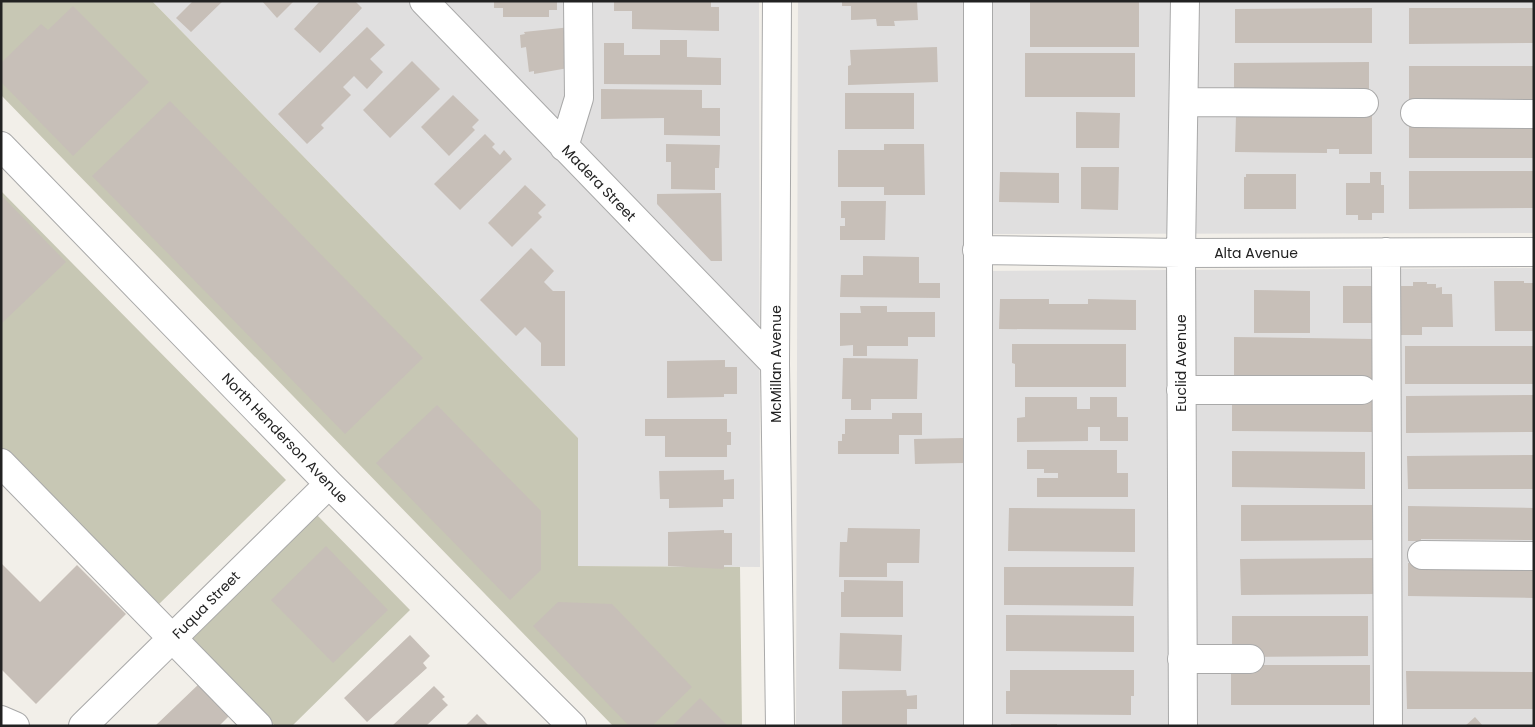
<svg xmlns="http://www.w3.org/2000/svg" width="1535" height="727" viewBox="0 0 1535 727" font-family="Poppins,sans-serif">
  <style>
    .residential { fill: #e0dfdf }
    .construction { fill: #c7c7b4 }
    .building { fill: #c7bfb8 }
    .lines { fill: none; stroke-linecap: round; stroke-linejoin: round }
    .minor-casing { stroke: #a9a9a9; stroke-width: 30 }
    .minor { stroke: #fff; stroke-width: 28 }
    .labels { text-anchor: middle; dominant-baseline: central; stroke-width: 4; stroke-linejoin: round; paint-order: stroke }
    .street-label { font-size: 14px; fill: #222; stroke: #fff }
  </style>
  <rect width="100%" height="100%" fill="#f2efe9"/>
  <path class="residential" d="M152,1H759L760,567L578,566V438Z
    M798,1H1534V233L985,234L986,271L1534,268V726H796Z"/>
  <path class="construction" d="M1,1H152L578,438V566L740,567L742,726H613L1,95Z
    M1,191L286,480L156,607L1,450Z
    M317,515L410,610L292,726H275L190,639Z"/>
  <path class="building" d="M193,1H223L191,32L176,18Z
    M262,1H294L277,18Z
    M320,1H355L362,8L320,53L294,29Z
    M494,1H557V10H549V17H503V8H494Z
    M614,1H711V7H719V31L632,29V11H614Z
    M842,1H917L918,20L894,21L895,26H877L876,19L851,20V6H842Z
    M1030,1H1139V47H1030Z
    M73,6L149,82L73,156L1,82V63L41,24L48,30Z
    M1372,8V43H1235V9Z
    M1409,8H1534V43L1409,44Z
    M367,27L385,45L370,59L383,72L367,89L354,76L343,87L351,95L321,125L324,128L307,144L278,114Z
    M571,27L574,67L534,74V71L529,72L526,47L521,48L520,35L525,34L524,32Z
    M660,40H687V57L721,58V85L604,84V43H624V55H660Z
    M937,47L938,82L848,85V66L851,65L850,50Z
    M1025,53H1135V97H1025Z
    M412,61L440,89L390,138L363,110Z
    M1369,62V98H1234V63Z
    M1409,66H1534V104H1409Z
    M601,89L702,90V108H720V136L664,135V118L601,119Z
    M845,93H914V129H845Z
    M453,95L479,120L472,127L475,130L449,156L421,127Z
    M170,101L423,358L345,434L92,176Z
    M1076,112L1120,113L1119,148H1076Z
    M1236,115L1372,116V154H1339V149H1327V153L1235,152Z
    M1409,121H1534V158H1409Z
    M485,134L495,144L492,147L500,155L504,150L512,159L460,210L434,184Z
    M666,144L720,145L719,168H715V190L671,189V162H666Z
    M884,144H924L925,195H884V187H838V150H884Z
    M1081,167H1119L1118,210L1081,209Z
    M1409,171H1534V208L1409,209Z
    M1000,172L1059,173V203L999,202Z
    M1370,172H1381V185H1384V213H1372V220H1358V215H1346V183H1370Z
    M1246,174H1296V209H1244V177H1246Z
    M525,185L546,205L538,213L542,217L512,247L488,223Z
    M721,193L722,261H711L657,204V194Z
    M1,195L66,262L1,324Z
    M841,201H886L885,240H840V226H845V218H841Z
    M531,248L554,271L544,282L553,291H565V366H541V343L525,327L516,336L480,300Z
    M863,256L919,257V283H940V298L840,297L841,275H863Z
    M1494,281H1524V283H1534V331H1495Z
    M1413,282H1427V284H1436V288L1442,287V294H1452L1453,327H1422V335H1394L1393,286H1413Z
    M1343,286H1380V323H1343Z
    M1254,290L1310,291V333H1254Z
    M1000,299H1049V304H1088V299L1136,300V330L999,329Z
    M860,306H887V312H935V337H908V346H867V356H853V345L840,346V313H861Z
    M1234,337L1373,339L1372,380L1234,379Z
    M1012,344H1126V387H1015V364L1012,363Z
    M1405,346H1534V384H1405Z
    M843,358L918,359L917,399H871V410H851V399H842Z
    M725,360V367H737V394H724V397L667,398V361Z
    M1232,394L1374,395V432L1232,431Z
    M1534,395V432L1406,433V396Z
    M1025,397H1077V409H1090V397H1117V417H1128V441H1100V427H1088V441L1017,442V418L1025,417Z
    M437,405L541,511V570L510,600L376,463Z
    M892,413H922V435H899V454H838V441H842V434H845V419H892Z
    M645,419H727V432H731V445H727V457H665V436H645Z
    M964,438V463L915,464L914,439Z
    M1027,450H1117V473H1128V497H1037V478H1058V473H1044V469H1027Z
    M1232,451L1365,452V489L1232,487Z
    M1534,455V489H1408L1407,456Z
    M724,470V480L734,479V499H723V507L669,508V499H660L659,471Z
    M1241,505H1377V540L1241,541Z
    M1408,506L1534,508V540L1421,539V541H1408Z
    M1009,508L1135,509V552L1008,551Z
    M848,528L920,529L919,563H887V577H839L840,542H847Z
    M724,530V533H732V565H724V569L668,566V532Z
    M326,546L388,610L333,663L271,600Z
    M1377,558V594L1241,595L1240,559Z
    M1,563L40,602L77,565L126,614L36,704L1,669Z
    M1408,563L1534,568V598L1408,596Z
    M1004,567H1134L1133,606L1004,605Z
    M844,580L903,581V617H841V592H844Z
    M558,602L612,604L692,687L652,726H629L533,626Z
    M1006,615L1134,616V652L1006,651Z
    M1232,616H1368V656L1232,657Z
    M840,633L902,635L901,671L839,669Z
    M410,635L430,656L423,663L427,668L367,722L344,698Z
    M1231,665H1370V705H1231Z
    M1010,670H1134V696H1131V715L1006,714V691H1010Z
    M1406,671L1534,672V708L1533,709H1407Z
    M201,682L232,713L219,726H155Z
    M434,686L445,697L442,699L448,705L426,726H392Z
    M906,690L907,696L917,695V709H907V726H842V691Z
    M700,698L728,726H672Z
    M477,714L489,726H465Z
    M1475,717L1483,726H1465Z
    M1011,724H1057V726H1011Z"/>
  <g class="lines">
    <g class="minor-casing">
      <path id="minor" d="M424,1L775,364
        M777,1L775,364L780,726
        M1185,102L1364,103
        M1415,113L1534,114
        M1,146L329,484L572,726
        M564,147L579,98L578,1
        M977,250L1181,253L1534,252
        M1386,252L1388,726
        M1181,390H1362
        M1,463L258,726
        M1422,555L1534,556
        M1182,659H1250
        M1,720L15,726
        M83,726L329,484
        M978,726V1
        M1183,726L1181,253L1185,1"/>
    </g>
    <use href="#minor" class="minor"/>
  </g>
  <g class="labels">
    <g class="street-label">
      <text transform="translate(599 183) rotate(46)">Madera Street</text>
      <text x="1256" y="253">Alta Avenue</text>
      <text transform="translate(1181 363) rotate(-90)">Euclid Avenue</text>
      <text transform="translate(776 364) rotate(-90)">McMillan Avenue</text>
      <text transform="translate(285 438) rotate(46)">North Henderson Avenue</text>
      <text transform="translate(206 605) rotate(-45)">Fuqua Street</text>
    </g>
  </g>
  <rect width="1535" height="727" fill="none" stroke="#222222" stroke-width="5"/>
</svg>
